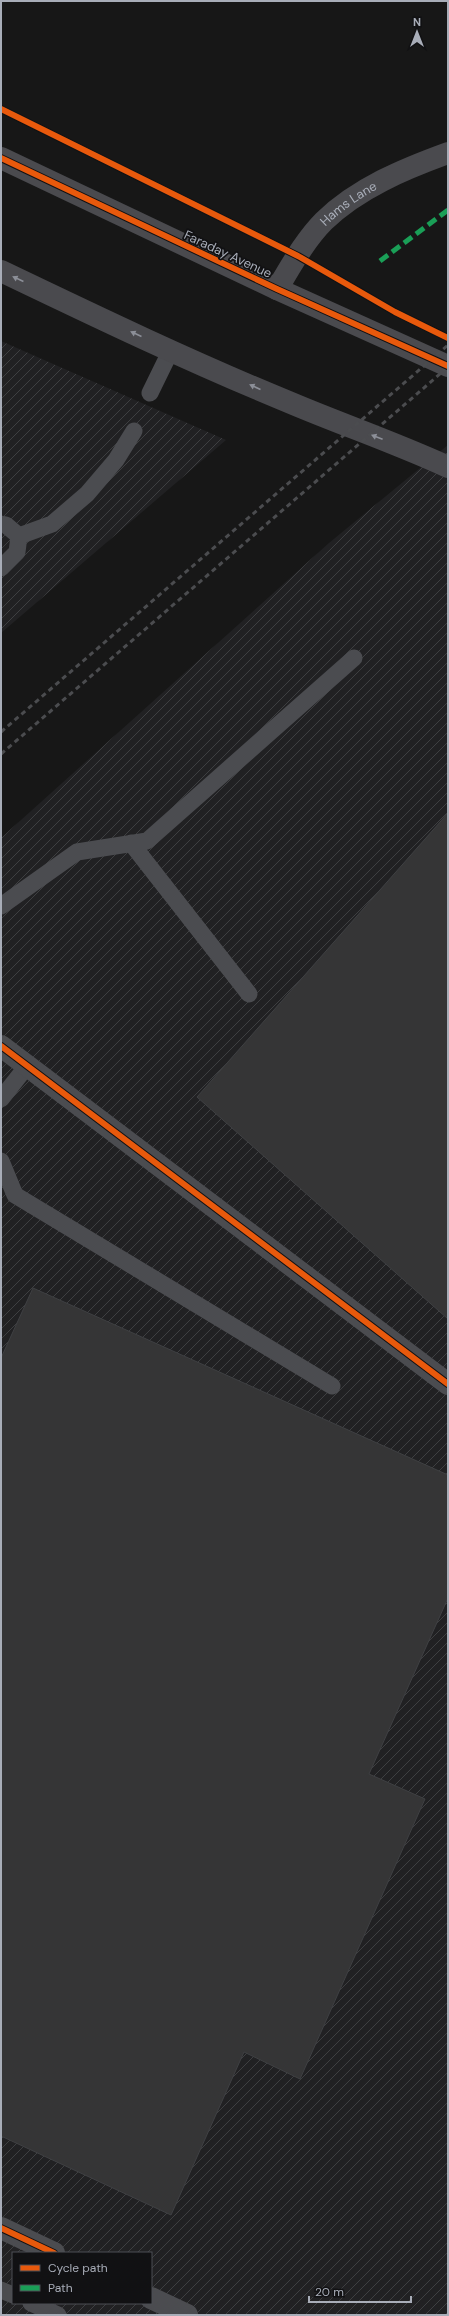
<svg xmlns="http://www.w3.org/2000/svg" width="449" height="2316" viewBox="0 0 449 2316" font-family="'DM Sans',sans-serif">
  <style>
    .industrial { fill: url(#industrial-furrows); fill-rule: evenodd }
    .building { fill: #353536; stroke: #3f4043 }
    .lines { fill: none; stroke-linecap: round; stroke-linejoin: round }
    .lane { stroke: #4b4c50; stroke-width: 17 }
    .street { stroke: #4b4c50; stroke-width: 22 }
    .secondary { stroke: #4a4a4e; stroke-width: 22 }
    .rail { stroke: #4b4c4f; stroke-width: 3; stroke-dasharray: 5 4; stroke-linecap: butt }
    .quiet { stroke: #1a9f57; stroke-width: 5; stroke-dasharray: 10 5; stroke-linecap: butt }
    .cycleway-casing { stroke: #111113; stroke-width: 8 }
    .cycleway { stroke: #e8590c; stroke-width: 6 }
    .oneway { fill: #8c8f98 }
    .labels { text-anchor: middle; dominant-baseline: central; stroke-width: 3.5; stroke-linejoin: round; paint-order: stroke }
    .street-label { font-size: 13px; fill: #a8adb8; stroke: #111113 }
  </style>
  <defs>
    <pattern id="industrial-furrows" width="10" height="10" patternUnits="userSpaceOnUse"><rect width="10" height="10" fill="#212123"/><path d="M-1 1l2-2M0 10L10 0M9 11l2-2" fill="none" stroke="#3e3f41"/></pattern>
  </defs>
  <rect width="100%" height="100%" fill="#171717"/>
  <path class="industrial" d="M1,341L226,440L1,633Z
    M448,445V2315H1V838L329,543ZM13,2253H151V2303H13Z"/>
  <path class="building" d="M448,813V1319L197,1097Z
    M33,1288L448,1475V1598L369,1774L425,1799L300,2079L244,2052L171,2215L1,2136V1358Z"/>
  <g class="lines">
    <path class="lane" d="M150,393L171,350
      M1,524L6,525L19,536L17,552L1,568
      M19,536L52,524L87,494L116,460L134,431
      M131,843L249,994
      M1,906L77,852L147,841L354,658
      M1,1099L27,1066
      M1,1161L15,1195L332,1386
      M1,2290L13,2295
      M31,2303L58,2315"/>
    <path class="street" d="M1,1046L448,1384
      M1,2228L54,2253
      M151,2298L187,2315"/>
    <g class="secondary">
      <path d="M1,158L277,289L448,366"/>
      <path d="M1,271C97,317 193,363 291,403C343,425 396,443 448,467"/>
      <path id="s1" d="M277,289C291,266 305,240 324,221C358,188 404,169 448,153"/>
    </g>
    <path class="rail" d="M1,732L448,345
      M1,754L448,367"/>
    <path class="quiet" d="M380,261L448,210"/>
    <g class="cycleway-casing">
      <path id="cycleway" d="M1,109L298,256L395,312L448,338
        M1,158L277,289L448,366
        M1,1046L448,1384
        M1,2228L54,2253"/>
    </g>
    <use href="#cycleway" class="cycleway"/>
  </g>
  <defs><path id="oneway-solid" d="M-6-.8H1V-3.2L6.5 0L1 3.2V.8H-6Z"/></defs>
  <g class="oneway">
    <use href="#oneway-solid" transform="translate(18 279) rotate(-155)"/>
    <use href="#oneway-solid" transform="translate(136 334) rotate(-156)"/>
    <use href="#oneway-solid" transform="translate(255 387) rotate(-156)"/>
    <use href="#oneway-solid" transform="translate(377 437) rotate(-159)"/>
  </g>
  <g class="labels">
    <g class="street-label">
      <text stroke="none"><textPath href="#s1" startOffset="113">Hams Lane</textPath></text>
      <text transform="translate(228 254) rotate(25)">Faraday Avenue</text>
    </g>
  </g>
  <rect width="449" height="2316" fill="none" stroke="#a8adb8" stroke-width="4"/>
  <rect x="12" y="2252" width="140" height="52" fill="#111113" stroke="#4d4f55"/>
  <rect x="20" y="2265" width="20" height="6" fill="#e8590c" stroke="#4d4f55"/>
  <text x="48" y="2272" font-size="12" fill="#a8adb8">Cycle path</text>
  <rect x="20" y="2285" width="20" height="6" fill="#1a9f57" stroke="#4d4f55"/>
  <text x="48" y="2292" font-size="12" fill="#a8adb8">Path</text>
  <g transform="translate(417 32)" stroke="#111113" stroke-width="3" paint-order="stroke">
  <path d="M0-3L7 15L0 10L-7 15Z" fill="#a8adb8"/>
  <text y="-6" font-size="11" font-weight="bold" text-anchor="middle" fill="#a8adb8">N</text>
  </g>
  <path d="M309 2296v6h102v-6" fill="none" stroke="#a8adb8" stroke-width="2"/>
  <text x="315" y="2296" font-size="12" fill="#a8adb8" stroke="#111113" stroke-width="3" paint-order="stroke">20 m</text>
</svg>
